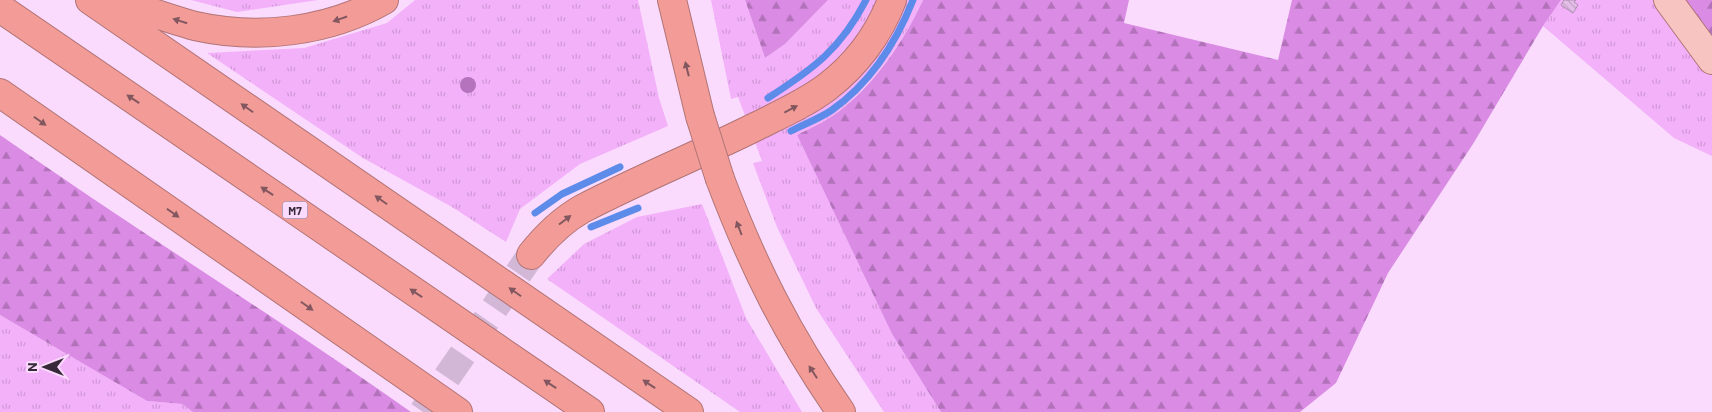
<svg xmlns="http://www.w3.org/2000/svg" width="1712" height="412" viewBox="0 0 1712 412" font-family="Barlow,sans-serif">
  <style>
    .grass { fill: url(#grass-tufts) }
    .forest { fill: url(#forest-firs) }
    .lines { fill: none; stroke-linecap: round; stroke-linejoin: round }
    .stream { stroke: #5d8be9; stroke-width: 7 }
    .building { fill: url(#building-back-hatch); stroke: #af8cb3 }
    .highway-tunnel { stroke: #d3b7d6; stroke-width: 28; stroke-dasharray: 28 14; stroke-linecap: butt }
    .major-casing { stroke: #b17476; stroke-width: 30 }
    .highway-casing { stroke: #b17476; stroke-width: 30 }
    .major { stroke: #f8c4c1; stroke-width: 28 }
    .highway { stroke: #f39c97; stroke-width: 28 }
    .highway-bridge-casing { stroke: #b17476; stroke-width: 30; stroke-linecap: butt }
    .highway-bridge { stroke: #f39c97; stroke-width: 28 }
    .tree { fill: #b673bd }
    .oneway { fill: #82575f }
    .labels { text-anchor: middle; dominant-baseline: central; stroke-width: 5; stroke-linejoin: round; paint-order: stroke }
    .shield { fill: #fadbfd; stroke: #725e74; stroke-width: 1 }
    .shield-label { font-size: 11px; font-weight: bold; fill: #372939 }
  </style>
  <defs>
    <pattern id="grass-tufts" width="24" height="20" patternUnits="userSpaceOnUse" patternTransform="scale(1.25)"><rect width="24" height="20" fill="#f3b1fa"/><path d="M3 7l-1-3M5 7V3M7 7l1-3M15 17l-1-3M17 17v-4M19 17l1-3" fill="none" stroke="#d198d7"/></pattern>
    <pattern id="forest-firs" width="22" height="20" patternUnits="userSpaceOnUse" patternTransform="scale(1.25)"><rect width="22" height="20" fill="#da8be4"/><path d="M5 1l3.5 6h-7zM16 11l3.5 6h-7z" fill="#b272ba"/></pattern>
    <pattern id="building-back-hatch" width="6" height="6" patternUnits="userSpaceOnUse" patternTransform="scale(1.25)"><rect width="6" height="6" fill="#e3bee7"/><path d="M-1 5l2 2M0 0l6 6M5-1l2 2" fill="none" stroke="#c3a3c7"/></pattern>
  </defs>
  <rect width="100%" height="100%" fill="#fadbfd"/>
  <path class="grass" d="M191,0H318L237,12Z
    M415,0H638L659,98L668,126L580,164L520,209L506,242L452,207L363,158L207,53L304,48L387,23Z
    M711,0H745L765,58L785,44L828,0H923C903,43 870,89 831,117C820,124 808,129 797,135L892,334L941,412H884L816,308L777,227L753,163L762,161L738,97L731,99Z
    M1561,0H1655L1712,73V156L1674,138L1543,26Z
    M702,204L746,318L802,412H740L547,279L584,244L637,217Z
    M0,315L147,401L182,404L193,412H0Z"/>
  <path class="forest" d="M745,0H828L785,44L765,58Z
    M923,0H1129L1124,23L1278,60L1292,0H1561L1543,26L1473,144L1388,273L1336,383L1300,412H941L892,334L797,135C808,129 820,124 831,117C871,90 903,43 923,0Z
    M1685,0H1712V36Z
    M0,135C136,230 276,317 411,412H193L182,404L147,401L0,315Z"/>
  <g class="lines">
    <path class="stream" d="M768,98C813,69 841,49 866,0
      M791,131C804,124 819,119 832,110C870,83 896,43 913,0
      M535,213L562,194L620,167
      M591,227L638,208"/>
  </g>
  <path class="building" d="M1564,0H1576L1574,2L1578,5L1573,13L1561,5Z"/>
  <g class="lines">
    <path class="highway-tunnel" d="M423,412L531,255"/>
    <g class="major-casing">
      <path id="major" d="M1668,0L1712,60"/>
    </g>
    <g class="highway-casing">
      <path id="highway" d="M90,0L689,412
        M119,0L129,5C151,12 173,20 195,26C258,40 328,32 384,0
        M672,0L700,116
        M0,8L590,412
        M0,93L458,412
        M720,179C753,266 788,336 841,412
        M531,255C546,236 561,221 582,209C639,179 699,155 757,126C781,114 806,103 827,87C856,65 879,34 892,0"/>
    </g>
    <use href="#major" class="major"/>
    <use href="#highway" class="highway"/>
    <g class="highway-bridge-casing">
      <path id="highway-bridge" d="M700,116L720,179"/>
    </g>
    <use href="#highway-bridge" class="highway-bridge"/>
  </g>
  <circle class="tree" cx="468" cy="85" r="8"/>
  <defs><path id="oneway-solid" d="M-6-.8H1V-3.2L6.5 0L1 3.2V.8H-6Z" transform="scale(1.25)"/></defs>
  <g class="oneway">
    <use href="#oneway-solid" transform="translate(340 19) rotate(161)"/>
    <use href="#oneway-solid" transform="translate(180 21) rotate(-163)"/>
    <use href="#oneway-solid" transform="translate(687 69) rotate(-104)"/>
    <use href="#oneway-solid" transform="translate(133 99) rotate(-146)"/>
    <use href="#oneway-solid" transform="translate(247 108) rotate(-145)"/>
    <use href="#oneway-solid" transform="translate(791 109) rotate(-28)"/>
    <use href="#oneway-solid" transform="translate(40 121) rotate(35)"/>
    <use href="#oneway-solid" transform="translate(267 191) rotate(-146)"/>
    <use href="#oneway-solid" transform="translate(381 200) rotate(-145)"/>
    <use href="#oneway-solid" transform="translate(173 213) rotate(35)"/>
    <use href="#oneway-solid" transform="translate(565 220) rotate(-37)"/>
    <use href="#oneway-solid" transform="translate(739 228) rotate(-111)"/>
    <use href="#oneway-solid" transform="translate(515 292) rotate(-145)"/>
    <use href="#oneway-solid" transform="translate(416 293) rotate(-146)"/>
    <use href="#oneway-solid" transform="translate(307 306) rotate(35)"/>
    <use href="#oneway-solid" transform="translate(813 372) rotate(-123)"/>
    <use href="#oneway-solid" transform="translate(550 384) rotate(-146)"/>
    <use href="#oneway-solid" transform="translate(649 384) rotate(-146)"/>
  </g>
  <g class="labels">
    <rect class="shield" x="282.5" y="201.5" width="25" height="17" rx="4"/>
    <g class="shield-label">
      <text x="295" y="210">M7</text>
    </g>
  </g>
  <g transform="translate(45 367) rotate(270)" stroke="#fadbfd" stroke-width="4" paint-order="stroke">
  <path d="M0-4L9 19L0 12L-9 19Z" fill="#372939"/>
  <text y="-8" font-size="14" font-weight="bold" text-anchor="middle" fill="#372939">N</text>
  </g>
</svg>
